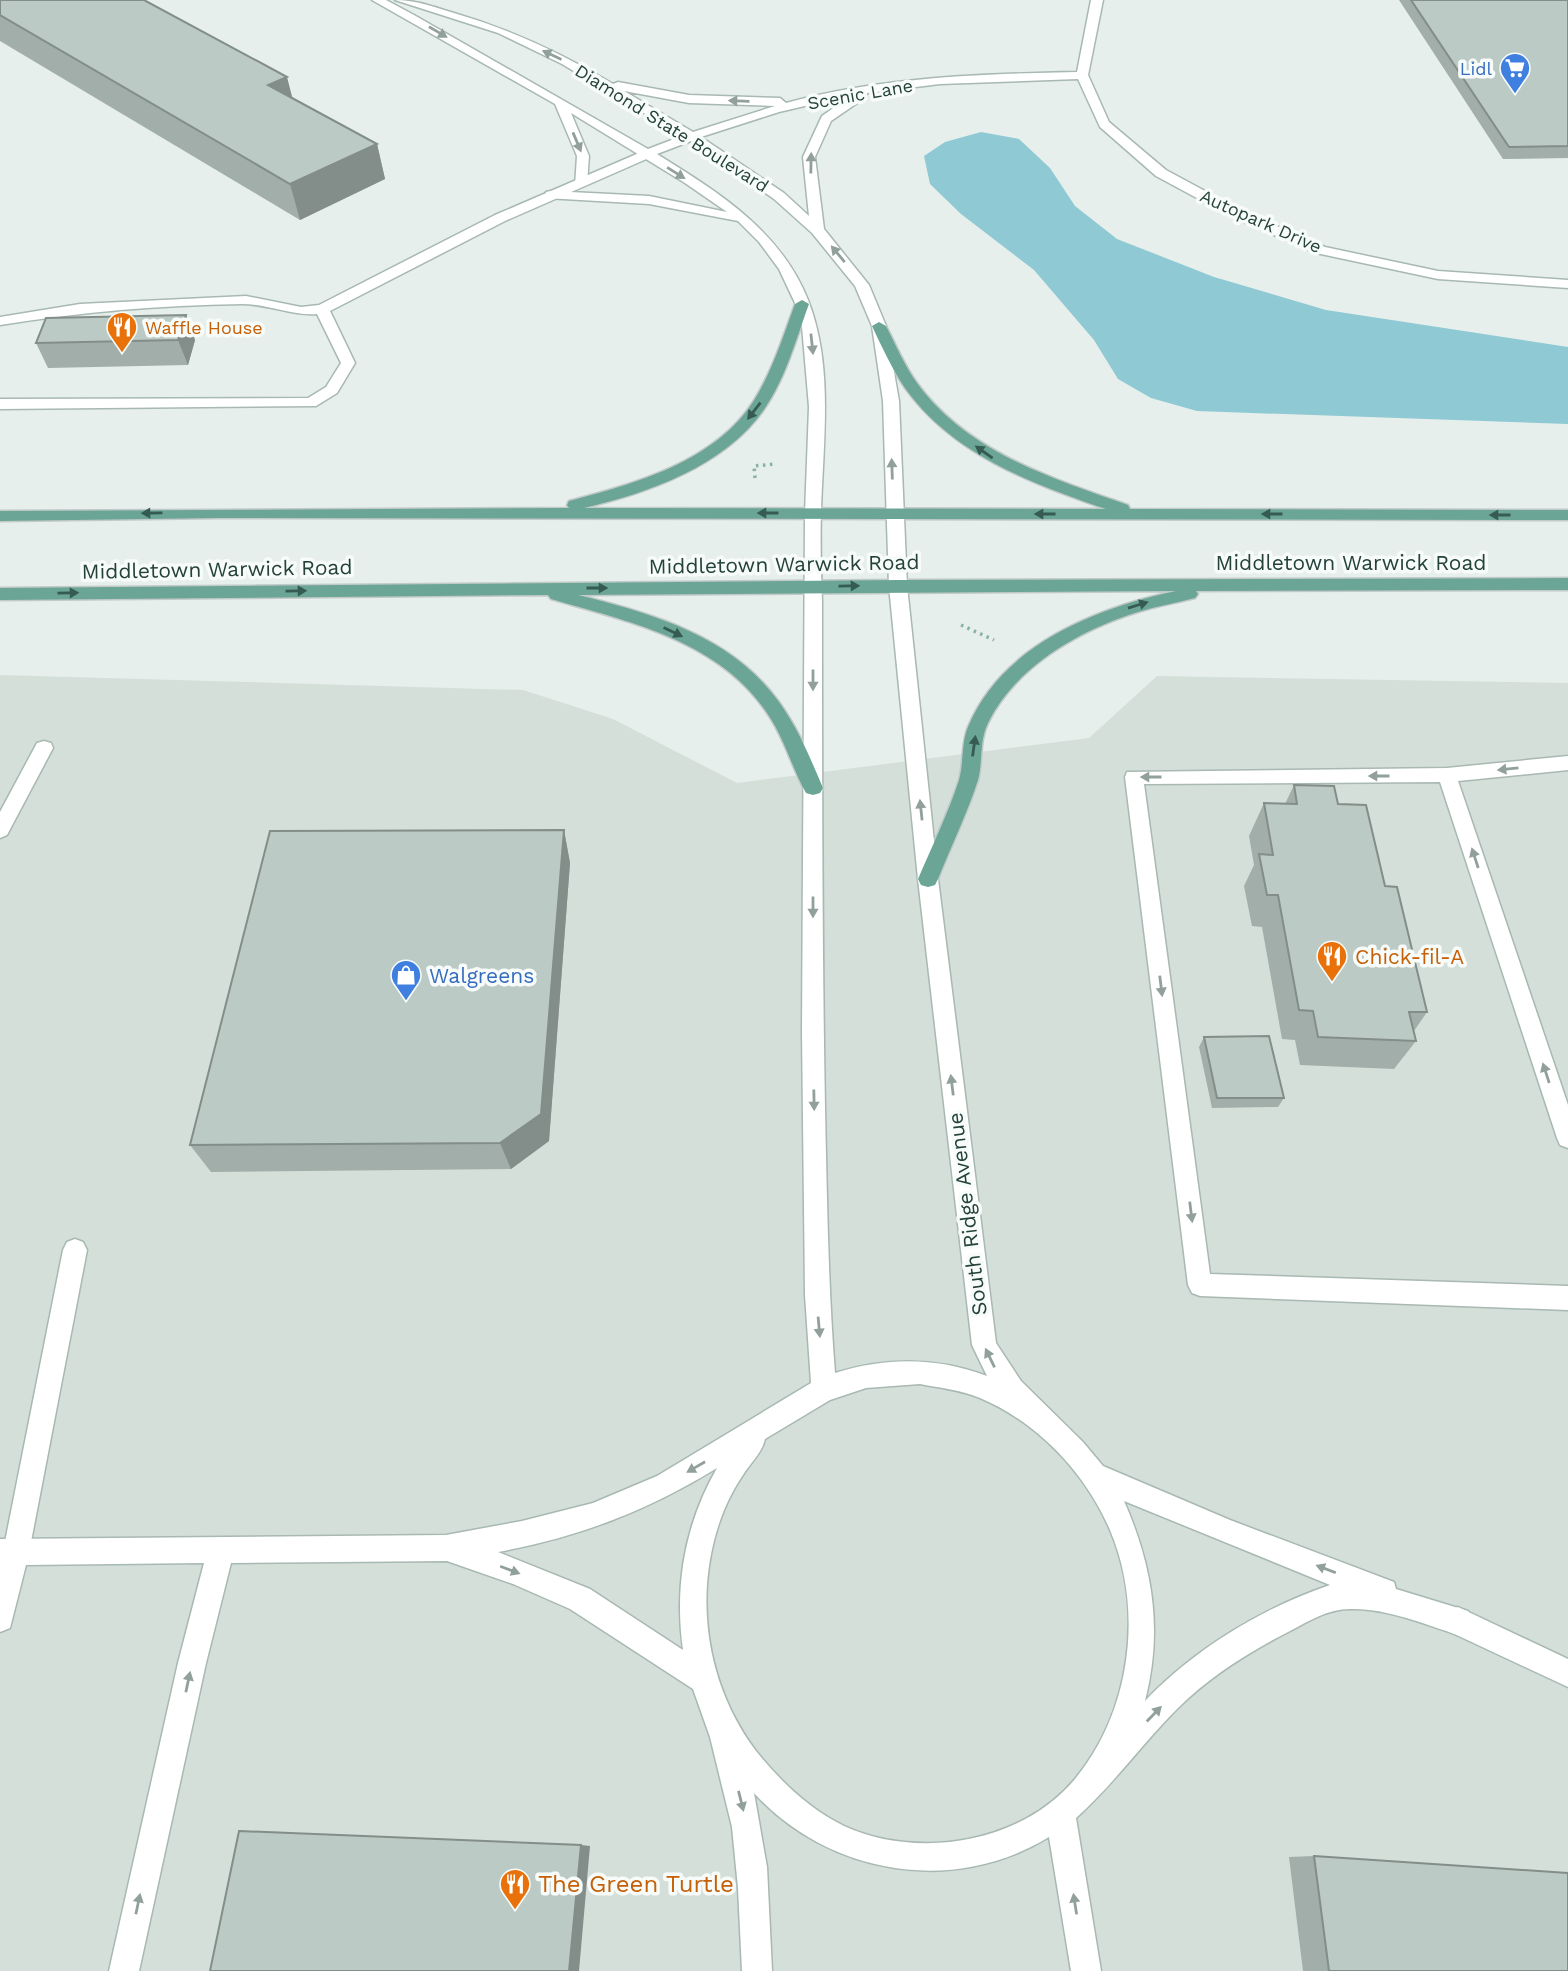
<svg xmlns="http://www.w3.org/2000/svg" width="1568" height="1971" viewBox="0 0 1568 1971" font-family="'Work Sans',sans-serif">
  <style>
    .built { fill: #d4dfda }
    .water { fill: #8ec9d4 }
    .lines { fill: none; stroke-linecap: round; stroke-linejoin: round }
    .lane-casing { stroke: #a8b8b2; stroke-width: 3 }
    .street-casing { stroke: #a8b8b2; stroke-width: 3 }
    .primary-casing { stroke: #c2cac8; stroke-width: 3 }
    .path { stroke: #86b3a5; stroke-width: 3.5; stroke-dasharray: 2.5 4.5; stroke-linecap: butt }
    .lane { fill: #fff; fill-rule: evenodd }
    .street { fill: #fff; fill-rule: evenodd }
    .primary { fill: #6aa596; fill-rule: evenodd }
    .wall { fill: #a1aea9 }
    .shaded-wall { fill: #838d89 }
    .building { fill: #bbcac4; stroke: #838d89; stroke-width: 2 }
    .oneway { fill: #92a09c }
    .oneway2 { fill: #365b51 }
    .labels { text-anchor: middle; dominant-baseline: central; stroke-width: 7; stroke-linejoin: round; paint-order: stroke }
    .far-shop-label { font-size: 18px; fill: #366cbe; stroke: #f7fbf9; text-anchor: end }
    .far-street-label { font-size: 18px; fill: #24423a; stroke: #f7fbf9 }
    .far-food-label { font-size: 18px; fill: #c56008; stroke: #f7fbf9; text-anchor: start }
    .street-label { font-size: 21px; fill: #24423a; stroke: #f7fbf9 }
    .food-label { font-size: 21px; fill: #c56008; stroke: #f7fbf9; text-anchor: start }
    .shop-label { font-size: 21px; fill: #366cbe; stroke: #f7fbf9; text-anchor: start }
    .near-food-label { font-size: 24px; fill: #c56008; stroke: #f7fbf9; text-anchor: start }
  </style>
  <rect width="100%" height="100%" fill="#e6efeb"/>
  <path class="built" d="M0,675L523,690L613,719L737,783L1089,738L1157,676L1568,683V1971H0Z"/>
  <path class="water" d="M981,132L1019,139L1050,168L1075,206L1117,239L1214,277L1326,310L1568,347V424L1197,411L1151,398L1118,379L1094,340L1034,270L961,214L930,184L924,156L945,142Z"/>
  <g class="lines">
    <g class="lane-casing">
      <path id="lane" d="M646,150L652,154L651,157L505,221L330,311L355,363L337,393L316,406L0,409V399L308,398L326,387L341,363L317,314C291,316 268,304 242,304C161,305 80,312 0,325V317L80,304L246,296L301,307L319,305L495,215Z
        M44,741L51,743L53,748L7,835L0,838V812L37,743Z
        M1568,756V770L1458,781L1568,1105V1148L1560,1145L1557,1138L1440,782L1144,784L1210,1274L1568,1286V1310L1200,1296L1192,1293L1188,1285L1125,777L1127,772L1447,768Z
        M75,1239L83,1242L87,1250L29,1552L25,1561L16,1565L7,1561L3,1552L63,1250L67,1242Z
        M1458,1607L1568,1659V1687L1448,1631L1444,1621L1448,1611Z"/>
    </g>
    <g class="street-casing">
      <path id="street" d="M372,0H386L414,15L648,149L682,136L562,64L498,33L395,0C416,0 434,7 454,13C512,30 561,53 613,84L618,82L689,95L780,98L786,103C881,77 979,74 1077,72L1091,0H1103L1088,75L1109,122L1166,170L1242,211L1325,247L1438,271L1568,280V288L1438,279L1316,253L1232,217L1156,176L1100,127L1078,79L940,84L867,93L866,97L831,121L815,157L824,229L869,285L886,326L899,401L907,586L938,879L996,1343L1021,1381L1083,1442L1103,1466L1230,1520L1394,1582L1396,1589L1468,1611L1472,1621L1468,1631L1458,1635C1424,1624 1386,1608 1350,1609C1328,1609 1309,1621 1290,1631C1249,1652 1210,1676 1177,1709C1142,1744 1113,1785 1076,1818L1101,1971H1071L1049,1837C953,1896 829,1875 754,1793L767,1867L772,1971H742L738,1888L732,1827L710,1737L693,1689L570,1609L513,1584L447,1561L231,1563L206,1663L139,1971H109L178,1663L204,1563L26,1565L10,1628L0,1632V1539L446,1535L522,1521L593,1503L657,1476L811,1383L805,1295L802,1032L805,514L809,407L802,326L795,303L779,269L759,242L738,221L649,204L546,198V192L551,191L649,196L727,212L685,183L571,113L589,156L587,183L580,187L575,186L577,156L555,104ZM624,91L689,103L775,106L693,132ZM852,95L822,116L803,157L809,216L784,193L701,137L779,112ZM691,141L774,199L812,233L855,286L872,326L883,401L889,586L918,879L972,1345L987,1376C936,1357 887,1357 835,1373C828,1285 827,1196 825,1108C822,939 822,771 822,602C821,572 820,542 821,511C823,442 834,366 808,300C780,230 718,192 657,154ZM920,1384C940,1388 961,1390 980,1398C1037,1422 1085,1472 1110,1530C1144,1610 1131,1711 1075,1779C1022,1843 918,1860 844,1826C809,1809 780,1781 756,1751C720,1703 703,1644 707,1584C710,1546 721,1507 743,1475C750,1463 762,1453 765,1439L830,1400L866,1388ZM717,1468C685,1524 674,1586 683,1650L590,1589L498,1552C579,1537 647,1511 717,1468ZM1124,1501L1330,1585C1262,1608 1195,1649 1145,1701C1163,1630 1153,1567 1124,1501Z"/>
    </g>
    <g class="primary-casing">
      <path id="primary" d="M802,300L809,304C796,339 786,377 765,408C726,466 648,493 584,508L1106,509C1031,483 953,455 905,388C892,369 882,347 872,326L879,322L886,326C896,345 904,365 917,383C967,452 1051,478 1128,505L1130,509L1568,510V520L220,518L0,521V511L569,508L567,505L569,501C634,484 714,462 753,402C772,372 783,337 795,304Z
        M1568,578V590L1196,591L1198,594L1195,598C1176,603 1157,606 1138,612C1080,630 1016,666 988,723C979,741 983,762 978,780C967,814 951,846 938,879L935,885L928,887L921,885L918,879C932,846 948,814 959,780C964,762 961,744 968,727C1002,645 1096,608 1176,591L578,595C647,612 725,634 772,693C795,721 809,755 823,788L820,793L813,795L806,793C792,768 785,740 769,716C721,641 630,622 551,599L548,595L0,600V588L898,580Z"/>
    </g>
    <path class="path" d="M755,478L754,466L775,464
      M961,625L994,640"/>
    <use href="#lane" class="lane"/>
    <use href="#street" class="street"/>
    <use href="#primary" class="primary"/>
  </g>
  <path class="wall" d="M0,0L293,98L377,144L385,179L300,220L0,41Z
    M1399,0H1568V158L1503,159Z
    M186,315L195,340L188,365L48,368L36,343Z
    M1294,785L1338,804L1385,886L1427,1012L1414,1031L1416,1041L1394,1069L1300,1065L1295,1040L1282,1039L1262,927L1252,926L1244,886L1254,865L1249,836L1264,803L1285,804Z
    M564,830L570,863L549,1141L511,1169L211,1172L190,1145Z
    M1204,1037L1284,1098L1278,1107L1212,1108L1199,1047Z
    M1314,1856L1568,1971H1303L1289,1857Z"/>
  <path class="shaded-wall" d="M287,77L296,112L268,85Z
    M377,144L385,179L300,220L290,184Z
    M186,315L195,340L188,365L178,340Z
    M564,830L570,863L549,1141L511,1169L500,1143Z
    M581,1845L590,1846L579,1971H569Z"/>
  <path class="building" d="M0,0H144L287,77L268,85L377,144L290,184L0,15Z
    M1411,0H1568V146L1509,147Z
    M186,315L178,340L36,343L46,318Z
    M1294,785L1334,786L1338,804L1366,805L1385,886L1397,887L1427,1012H1409L1416,1041L1318,1037L1313,1011L1299,1010L1278,895H1267L1259,854L1273,855L1264,803L1297,804Z
    M564,830L541,1114L500,1143L190,1145L270,831Z
    M1269,1036L1284,1098H1217L1204,1037Z
    M239,1831L581,1845L569,1971H210Z
    M1314,1856L1568,1873V1971H1329Z"/>
  <defs><path id="oneway-solid" d="M-6-.8H1V-3.2L6.5 0L1 3.2V.8H-6Z" transform="scale(1.75)"/></defs>
  <g class="oneway">
    <use href="#oneway-solid" transform="translate(438 32) rotate(30)"/>
    <use href="#oneway-solid" transform="translate(552 55) rotate(-155)"/>
    <use href="#oneway-solid" transform="translate(739 101) rotate(-178)"/>
    <use href="#oneway-solid" transform="translate(577 142) rotate(67)"/>
    <use href="#oneway-solid" transform="translate(811 163) rotate(-89)"/>
    <use href="#oneway-solid" transform="translate(676 173) rotate(32)"/>
    <use href="#oneway-solid" transform="translate(838 254) rotate(-130)"/>
    <use href="#oneway-solid" transform="translate(812 344) rotate(84)"/>
    <use href="#oneway-solid" transform="translate(892 469) rotate(-92)"/>
    <use href="#oneway-solid" transform="translate(813 680) rotate(90)"/>
    <use href="#oneway-solid" transform="translate(1508 769) rotate(174)"/>
    <use href="#oneway-solid" transform="translate(1379 776) rotate(180)"/>
    <use href="#oneway-solid" transform="translate(1151 777) rotate(180)"/>
    <use href="#oneway-solid" transform="translate(921 810) rotate(-96)"/>
    <use href="#oneway-solid" transform="translate(1475 858) rotate(-108)"/>
    <use href="#oneway-solid" transform="translate(813 907) rotate(90)"/>
    <use href="#oneway-solid" transform="translate(1161 986) rotate(83)"/>
    <use href="#oneway-solid" transform="translate(1546 1073) rotate(-108)"/>
    <use href="#oneway-solid" transform="translate(952 1085) rotate(-97)"/>
    <use href="#oneway-solid" transform="translate(814 1100) rotate(89)"/>
    <use href="#oneway-solid" transform="translate(1191 1212) rotate(83)"/>
    <use href="#oneway-solid" transform="translate(819 1327) rotate(85)"/>
    <use href="#oneway-solid" transform="translate(990 1358) rotate(-116)"/>
    <use href="#oneway-solid" transform="translate(696 1467) rotate(150)"/>
    <use href="#oneway-solid" transform="translate(1326 1569) rotate(-159)"/>
    <use href="#oneway-solid" transform="translate(510 1570) rotate(21)"/>
    <use href="#oneway-solid" transform="translate(188 1682) rotate(-78)"/>
    <use href="#oneway-solid" transform="translate(1154 1714) rotate(-46)"/>
    <use href="#oneway-solid" transform="translate(741 1801) rotate(76)"/>
    <use href="#oneway-solid" transform="translate(138 1904) rotate(-78)"/>
    <use href="#oneway-solid" transform="translate(1075 1904) rotate(-99)"/>
  </g>
  <g class="oneway2">
    <use href="#oneway-solid" transform="translate(754 411) rotate(128)"/>
    <use href="#oneway-solid" transform="translate(984 452) rotate(-145)"/>
    <use href="#oneway-solid" transform="translate(152 513) rotate(179)"/>
    <use href="#oneway-solid" transform="translate(768 513) rotate(-180)"/>
    <use href="#oneway-solid" transform="translate(1045 514) rotate(-180)"/>
    <use href="#oneway-solid" transform="translate(1272 514) rotate(-180)"/>
    <use href="#oneway-solid" transform="translate(1500 515) rotate(-180)"/>
    <use href="#oneway-solid" transform="translate(849 586) rotate(-1)"/>
    <use href="#oneway-solid" transform="translate(597 588)"/>
    <use href="#oneway-solid" transform="translate(296 591) rotate(-1)"/>
    <use href="#oneway-solid" transform="translate(68 593) rotate(-1)"/>
    <use href="#oneway-solid" transform="translate(1138 605) rotate(-17)"/>
    <use href="#oneway-solid" transform="translate(673 632) rotate(26)"/>
    <use href="#oneway-solid" transform="translate(974 746) rotate(-82)"/>
  </g>
  <defs>
    <g id="supermarket-pin" transform="scale(1.575)"><path d="M0 17L-7.5 6A9.5 9.5 0 1 1 7.5 6Z" fill="#3f7fe0" stroke="#f7fbf9"/><path d="M-6-5.5h2.5l.6 2H6L4.5 2H-2.5L-4.4-4H-6ZM-1.5 3.2a1.3 1.3 0 1 0 .1 0ZM3 3.2a1.3 1.3 0 1 0 .1 0Z" fill="#fff"/></g>
    <g id="restaurant-pin" transform="scale(1.575)"><path d="M0 17L-7.5 6A9.5 9.5 0 1 1 7.5 6Z" fill="#e8710a" stroke="#f7fbf9"/><path d="M-5-6h1v4h1v-4h1v4h1v-4h1v5L-1.5 .5V6h-2V.5L-5-1ZM5-6V6H3V1.5H1.5Q1.5-4 5-6Z" fill="#fff"/></g>
    <g id="shop-pin" transform="scale(1.575)"><path d="M0 17L-7.5 6A9.5 9.5 0 1 1 7.5 6Z" fill="#3f7fe0" stroke="#f7fbf9"/><path d="M-5-2.5h2.3a2.7 3.5 0 0 1 5.4 0H5L5.5 6h-11ZM-1.5-2.5h3a1.5 2.3 0 0 0-3 0Z" fill="#fff"/></g>
  </defs>
  <g fill-rule="evenodd">
    <use href="#supermarket-pin" x="1515" y="68"/>
    <use href="#restaurant-pin" x="122" y="327"/>
    <use href="#restaurant-pin" x="1332" y="956"/>
    <use href="#shop-pin" x="406" y="975"/>
    <use href="#restaurant-pin" x="515" y="1884"/>
  </g>
  <g class="labels">
    <g class="far-shop-label">
      <text x="1492" y="68">Lidl</text>
    </g>
    <g class="far-street-label">
      <text transform="translate(860 94) rotate(-10)">Scenic Lane</text>
      <text transform="translate(672 128) rotate(32)">Diamond State Boulevard</text>
      <text transform="translate(1261 221) rotate(24)">Autopark Drive</text>
    </g>
    <g class="far-food-label">
      <text x="145" y="327">Waffle House</text>
    </g>
    <g class="street-label">
      <text x="1351" y="562">Middletown Warwick Road</text>
      <text transform="translate(784 564) rotate(-1)">Middletown Warwick Road</text>
      <text transform="translate(217 569) rotate(-1)">Middletown Warwick Road</text>
      <text transform="translate(967 1214) rotate(-97)">South Ridge Avenue</text>
    </g>
    <g class="food-label">
      <text x="1355" y="956">Chick-fil-A</text>
    </g>
    <g class="shop-label">
      <text x="429" y="975">Walgreens</text>
    </g>
    <g class="near-food-label">
      <text x="538" y="1884">The Green Turtle</text>
    </g>
  </g>
</svg>
